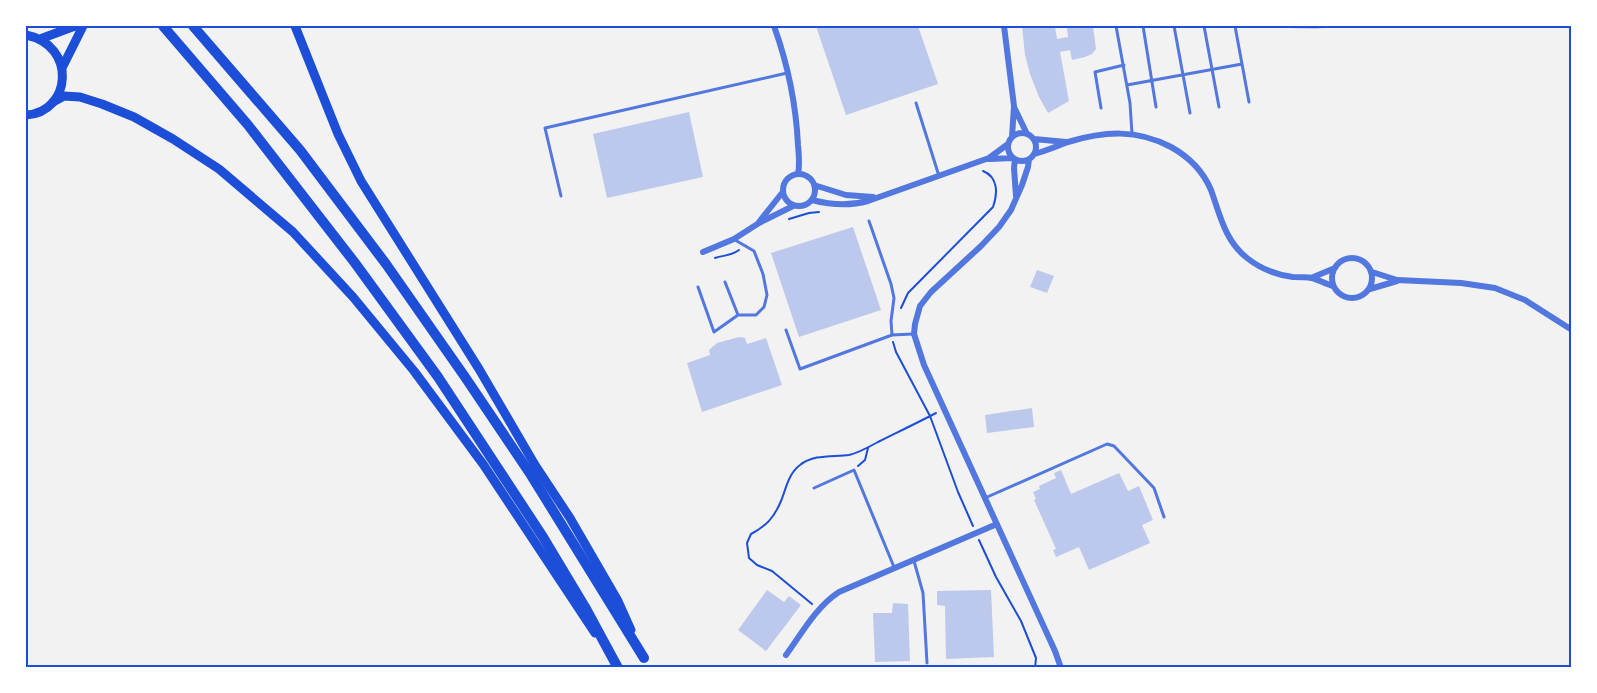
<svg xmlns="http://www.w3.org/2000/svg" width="1597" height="693" viewBox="0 0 1597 693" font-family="Karla,sans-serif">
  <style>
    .building { fill: #bdc9ec }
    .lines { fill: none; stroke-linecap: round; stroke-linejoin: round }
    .path { stroke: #1d4ed8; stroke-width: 2 }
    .service { stroke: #5277de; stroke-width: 3 }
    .minor { stroke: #5277de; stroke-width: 6 }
    .primary { stroke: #1d4ed8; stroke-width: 9 }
    .trunk { stroke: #1d4ed8; stroke-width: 9 }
    .motorway { stroke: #1d4ed8; stroke-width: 10 }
    .neatline { fill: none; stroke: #1d4ed8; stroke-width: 2 }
  </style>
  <rect width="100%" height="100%" fill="#f2f2f2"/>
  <path class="building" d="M816,26H918L938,84L846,115Z
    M1022,26H1055L1057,39L1068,37L1067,28L1075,26H1093L1096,49L1092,54L1085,57L1072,60L1070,50L1060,52L1069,101L1048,113L1039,97L1030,74L1025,55Z
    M1288,26H1332V27L1315,29L1288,28Z
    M689,112L703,177L607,198L593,134Z
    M853,227L881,310L799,337L771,253Z
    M1037,270L1054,276L1047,293L1030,287Z
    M739,337L745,338L747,344L766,338L782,385L702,412L687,363L710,355L709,350L717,343Z
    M1032,408L1034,427L987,433L985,415Z
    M1061,470L1071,494L1119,473L1128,491L1139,486L1153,520L1142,525L1150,543L1089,570L1079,547L1056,557L1053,550L1056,549L1034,500L1036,499L1033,492L1040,489L1039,486L1056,478L1054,473Z
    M767,590L784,602L789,596L801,605L766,651L738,630Z
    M991,590L994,657L946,659L945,606L937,605V591Z
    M893,603L908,604L910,661L875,662L873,613H892Z"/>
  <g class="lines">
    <path class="path" d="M789,219L809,213L819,212
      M715,258C724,255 731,256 739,250
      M901,308L908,293L993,207C998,193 998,177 983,171
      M893,342L896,352L930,416L958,492L973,526
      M858,466L865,460L868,448
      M979,540L996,577L1021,621L1036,658L1035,668
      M812,604L772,571L757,565L749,558L747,543L751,534C766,526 774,518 781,501C786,489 788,474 800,465C814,454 832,457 849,455C858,453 869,447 878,442C898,432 917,423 936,413"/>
    <path class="service" d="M1116,26L1130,103L1132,134
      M1143,26L1156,107
      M1174,26L1190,113
      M1204,26L1219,107
      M1235,26L1249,102
      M1127,85L1242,64
      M916,103L939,176
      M1101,108L1095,72L1124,65
      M561,196L545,128L787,73
      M869,221L891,284L894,298L891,321L892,335
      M725,282L738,315
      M698,287L714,332L738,315H756L764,307L767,295L763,274L754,251L735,240
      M786,330L800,369L892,335L913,334
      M814,488L854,470L894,567
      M985,498L1107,444L1114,446L1154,488L1164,517
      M914,561L923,593L927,663"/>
    <path class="minor" d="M774,26C788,65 796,104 798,145C799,155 800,165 798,174
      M1004,26L1014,106L1012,137
      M1014,107L1027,134
      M1008 147a14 14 0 1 1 28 0a14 14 0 1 1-28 0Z
      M1034,139L1066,142
      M1034,154C1046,151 1057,146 1068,142C1105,131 1137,129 1171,147C1189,157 1203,171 1211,190C1220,215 1225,241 1247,258C1261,269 1276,275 1293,277C1299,277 1306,277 1312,278C1319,280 1326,284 1333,286
      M990,159L1013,158
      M1015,159L1014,168L1016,196
      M1029,159L1028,167L1022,185L1011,210L999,227L981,246L931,292L920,306L915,324L914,334L924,365L1055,651L1061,668
      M783 190a16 16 0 1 1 32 0a16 16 0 1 1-32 0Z
      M814,185L846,195L873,197
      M812,200C831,205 850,206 868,201L989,158L1008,144
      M759,222L782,193
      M703,252L734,239L759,223L793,206
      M1332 278a20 20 0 1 1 40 0a20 20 0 1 1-40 0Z
      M1372,272L1397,280L1461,283L1495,288L1525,300L1572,330
      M1311,278L1335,268
      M1370,289L1397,281
      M786,655C802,633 816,607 839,592L997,524"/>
    <path class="primary" d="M26,35C77,45 72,112 26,115
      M40,39L75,26
      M62,68L83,26"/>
    <path class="trunk" d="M295,26L338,134L361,181L479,369L535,465L570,518L618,601L631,630
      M53,102L64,96L80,97L102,104L134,117L173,139L219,169L293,232L353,297L414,371L483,464L595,633"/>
    <path class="motorway" d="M163,26L248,125L355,263L438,377L543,537L585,607L618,668
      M193,26L300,150L386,264L465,377L531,475L644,658"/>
  </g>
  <rect width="1597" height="693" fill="none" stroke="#ffffff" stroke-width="54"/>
  <rect x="27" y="27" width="1543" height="639" class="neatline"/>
</svg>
